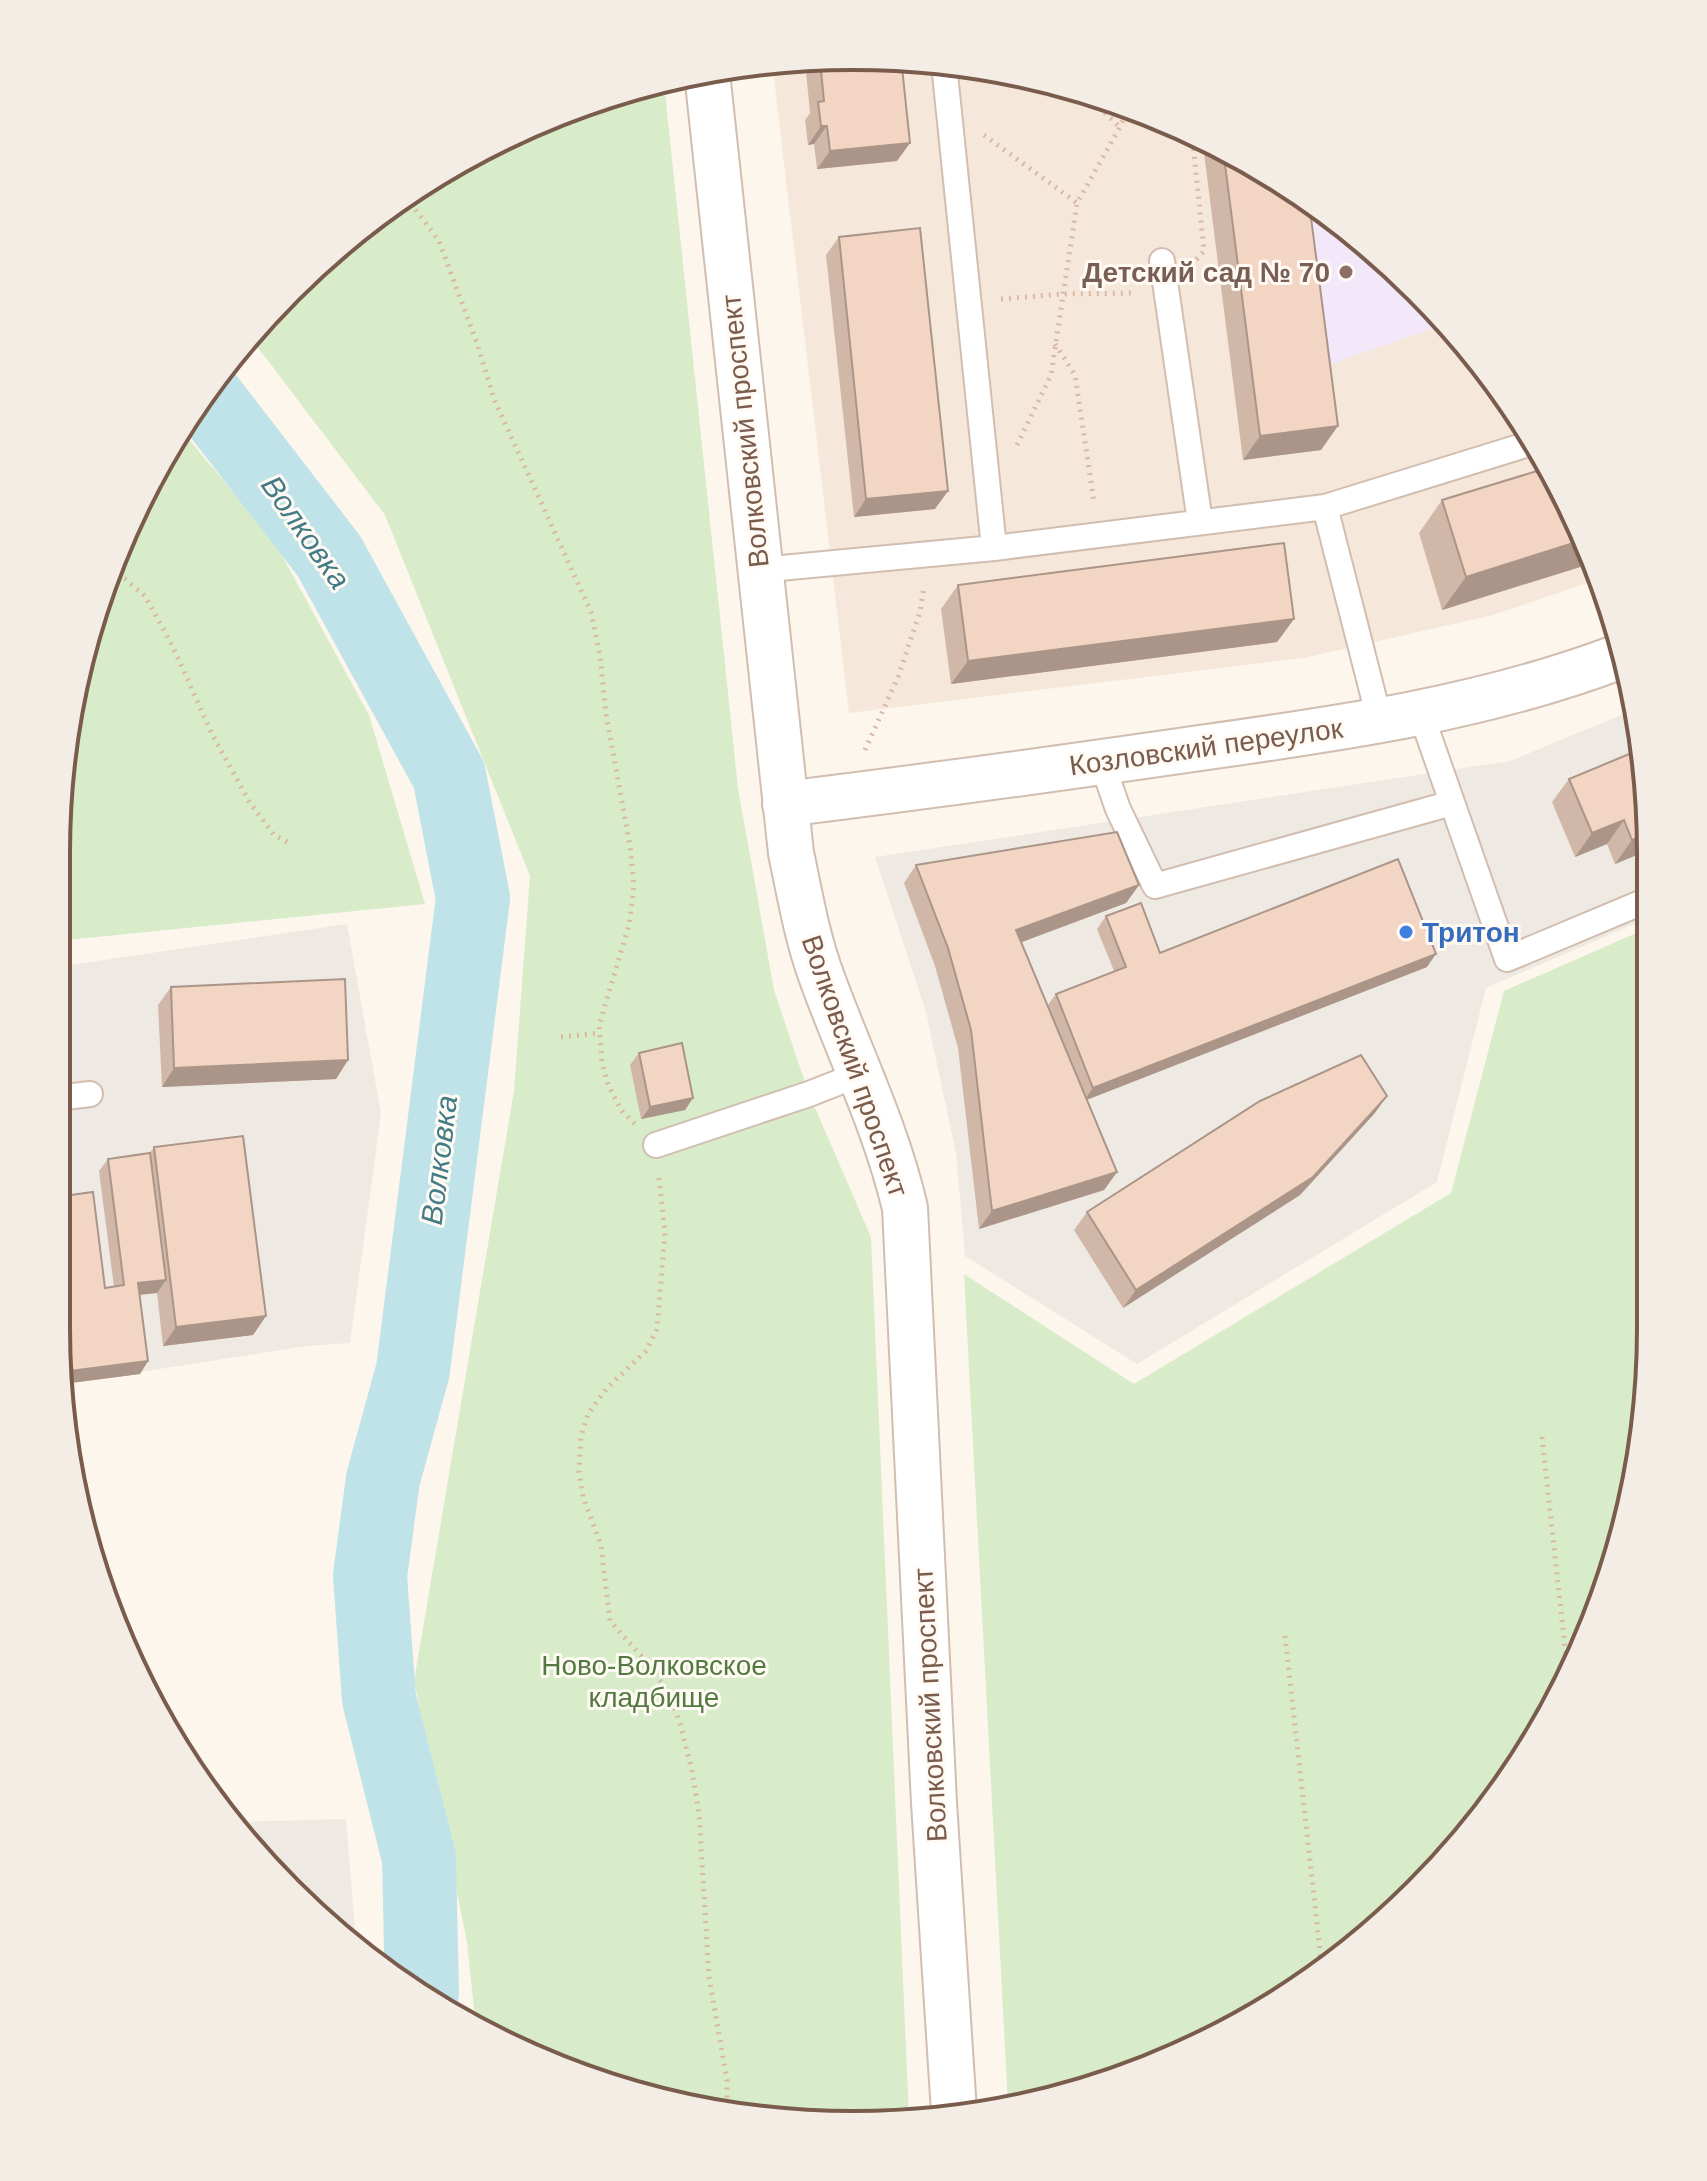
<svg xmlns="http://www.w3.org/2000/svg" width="1707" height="2181" viewBox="0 0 1707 2181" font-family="Arial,sans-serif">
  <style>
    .residential { fill: #f5e8da }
    .industrial { fill: #efe9e4 }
    .education { fill: #f3e8fa }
    .green { fill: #d8ecc9 }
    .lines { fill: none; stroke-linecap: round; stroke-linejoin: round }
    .river { stroke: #bfe3e8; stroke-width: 74 }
    .service-casing { stroke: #d1beb0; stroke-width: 28 }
    .minor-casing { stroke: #d1beb0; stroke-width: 48 }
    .tertiary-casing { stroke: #d1beb0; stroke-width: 48 }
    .path { stroke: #d9b8a5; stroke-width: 5; stroke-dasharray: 2 6; stroke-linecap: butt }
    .service { stroke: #fff; stroke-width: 24 }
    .minor { stroke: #fff; stroke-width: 44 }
    .tertiary { stroke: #fff; stroke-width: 44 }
    .wall { fill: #d1b7a8 }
    .shaded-wall { fill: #aa9588 }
    .building { fill: #f3d5c3; stroke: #aa9588; stroke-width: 2 }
    .education-dot { fill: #8d6e63; stroke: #fffaf3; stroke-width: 3 }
    .shop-dot { fill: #3f7fe0; stroke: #fffaf3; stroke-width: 3 }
    .labels { text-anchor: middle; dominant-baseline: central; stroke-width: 6; stroke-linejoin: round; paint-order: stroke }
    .education-label { font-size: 28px; font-weight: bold; fill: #785e54; stroke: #fffaf3; text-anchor: end }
    .street-label { font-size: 28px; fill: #7a5c4d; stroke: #fffaf3 }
    .shop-label { font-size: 28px; font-weight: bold; fill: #366cbe; stroke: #fffaf3; text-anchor: start }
    .park-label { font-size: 28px; fill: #537a41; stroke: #fffaf3 }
    .water-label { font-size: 30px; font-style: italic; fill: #437c86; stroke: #fffaf3 }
    .rim { fill: none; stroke: #7a5c4d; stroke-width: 4 }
  </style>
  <rect width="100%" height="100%" fill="#fdf6ec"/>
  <path class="residential" d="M905,58L1059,83L1206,138L1339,221L1453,327L1544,454L1600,579L1493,615L1304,658L849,713L772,62Z"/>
  <path class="industrial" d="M1631,711L1649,801L1650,917L1486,988L1437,1182L1137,1364L965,1256L956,1153L926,1012L875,857L1510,761Z
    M347,924L381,1113L350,1343L307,1346L63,1384L56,1327L57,967Z
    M346,1819V1820L356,1942L290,1892L237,1822Z"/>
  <path class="education" d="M1288,189L1339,221L1448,323L1311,371Z"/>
  <path class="green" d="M664,83L738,788L774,990L809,1094L871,1237L909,2118L854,2125L648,2098L476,2027L467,1942L414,1681L514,1091L530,876L385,515L250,337L327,254L454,163L597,98Z
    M180,429L273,539L369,715L425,904L57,941L58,802L98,597L163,455Z
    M1650,927L1651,1328L1636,1483L1590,1632L1516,1771L1380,1927L1253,2018L1060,2098L1008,2105L964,1274L1134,1384L1451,1193L1504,991Z"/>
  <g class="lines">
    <path class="river" d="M204,394L329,556L449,775L473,898L413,1370L383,1479L370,1576L379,1699L419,1858L422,1993"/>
    <g class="service-casing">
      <path id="service" d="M1162,261L1200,522
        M1325,507L1380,722
        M994,548L1325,507L1535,442
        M760,570L994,548L944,64
        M1421,714L1507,959L1650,899
        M1102,763L1118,809L1155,886L1452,803
        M57,1098L90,1094
        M656,1145L809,1094L860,1074"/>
    </g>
    <g class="minor-casing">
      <path id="minor" d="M785,804C923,787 1062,768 1200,748C1343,728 1485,708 1621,656"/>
    </g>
    <g class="tertiary-casing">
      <path id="tertiary" d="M707,73L791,853C800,895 807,938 822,978C850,1055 886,1127 905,1208L934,1803L954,2112"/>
    </g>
    <path class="path" d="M1081,91L1120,127
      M1192,133L1204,251L1196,260
      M984,135L1077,203
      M406,197L439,241L477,343L494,399L591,612L600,656L606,714L630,846L634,886L629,925L599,1025L602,1063L609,1087L622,1111L635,1124
      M1001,299L1062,294L1135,293
      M1055,344L1075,375L1094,502
      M1017,445L1051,375L1077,203L1120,127L1128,109
      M110,572L125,579L145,596L172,645L212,734L250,803L274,835L289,843
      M865,750L898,677L920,612L924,587
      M561,1037L599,1033
      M659,1178L665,1232L657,1329L646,1351L607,1388L588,1414L581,1436L579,1472L583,1497L601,1545L610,1621L653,1669L670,1696L680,1723L692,1771L699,1813L709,1977L727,2080V2108
      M1542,1437L1568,1675
      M1285,1636L1322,1968"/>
    <use href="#service" class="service"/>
    <use href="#minor" class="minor"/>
    <use href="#tertiary" class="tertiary"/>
  </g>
  <path class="wall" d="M901,58L897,161L817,169L814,144L808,145L805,120L810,113L805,61Z
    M1202,137L1309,202L1321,450L1243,460Z
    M839,237L935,509L854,517L826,255Z
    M1550,467L1593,563L1442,610L1419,533L1442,500Z
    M958,585L1294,619L1277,642L951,684L941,609Z
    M1639,750L1649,850L1615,864L1607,844L1575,857L1552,802L1569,779Z
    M916,865L1139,885L1126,903L1021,942L1047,1006L1056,994L1114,971L1097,929L1106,916L1160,953L1427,967L1087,1099L1117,1172L1104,1190L979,1229L958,1048L935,966L904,883Z
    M171,987L348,1060L336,1079L162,1087L158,1005Z
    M639,1053L693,1098L685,1110L641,1119L630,1065Z
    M1387,1096L1374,1114L1300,1195L1123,1308L1074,1230L1087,1212Z
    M154,1147L266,1316L253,1335L163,1346L157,1293L140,1294L148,1361L140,1374L63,1384L56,1328L105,1288L114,1287L99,1171L108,1159L150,1153Z"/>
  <path class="shaded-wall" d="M821,126H827L814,144L808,145Z
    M910,143L897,161L817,169L830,151Z
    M1338,426L1321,450L1243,460L1260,436Z
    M948,491L935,509L854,517L866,499Z
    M1583,540L1593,563L1442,610L1466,577Z
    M1294,619L1277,642L951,684L968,661Z
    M1624,820L1607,844L1575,857L1592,833Z
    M1649,833V850L1615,864L1632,840Z
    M1139,885L1126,903L1003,949L1016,930Z
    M1436,954L1427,967L1084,1101L1093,1088Z
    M348,1060L336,1079L162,1087L174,1068Z
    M1387,1096L1374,1114L1300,1195L1123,1308L1136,1290Z
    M693,1098L685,1110L641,1119L650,1107Z
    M1117,1172L1104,1190L979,1229L992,1211Z
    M166,1280L157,1293L130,1296L138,1283Z
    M266,1316L253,1335L163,1346L176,1327Z
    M148,1361L140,1374L63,1384L62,1372Z"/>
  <path class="building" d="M901,58L910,143L830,151L827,126H821L818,102L824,101L820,61Z
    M1223,149L1309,202L1338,426L1260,436Z
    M920,228L948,491L866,499L839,237Z
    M1550,467L1583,540L1466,577L1442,500Z
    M1284,543L1294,619L968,661L958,585Z
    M1639,750L1649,801V833L1632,840L1624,820L1592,833L1569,779Z
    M1117,832L1139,885L1016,930L1117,1172L992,1211L971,1030L948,948L916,865Z
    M1398,859L1436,954L1093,1088L1056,994L1126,967L1106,916L1141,903L1160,953Z
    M345,979L348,1060L174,1068L171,987Z
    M682,1043L693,1098L650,1107L639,1053Z
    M1361,1055L1387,1096L1313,1177L1136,1290L1087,1212L1260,1101Z
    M243,1136L266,1316L176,1327L154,1147Z
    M150,1153L166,1280L138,1283L148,1361L62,1372L56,1328V1197L93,1192L105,1288L124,1285L108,1159Z"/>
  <circle class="education-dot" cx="1346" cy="272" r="8"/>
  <circle class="shop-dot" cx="1406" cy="932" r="8"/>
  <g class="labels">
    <g class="education-label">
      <text x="1330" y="272">Детский сад № 70</text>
    </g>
    <g class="street-label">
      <text transform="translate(745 431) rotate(-96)">Волковский проспект</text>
      <text transform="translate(1206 747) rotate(-8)">Козловский переулок</text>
      <text transform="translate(855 1066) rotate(71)">Волковский проспект</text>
      <text transform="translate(930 1705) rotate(-93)">Волковский проспект</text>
    </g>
    <g class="shop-label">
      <text x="1422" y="932">Тритон</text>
    </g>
    <g class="park-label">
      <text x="654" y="1665">Ново-Волковское<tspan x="654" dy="32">кладбище</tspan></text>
    </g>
    <g class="water-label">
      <text transform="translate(306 532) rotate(55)">Волковка</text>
      <text transform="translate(439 1160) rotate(-83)">Волковка</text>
    </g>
  </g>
  <path d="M0 0H1707V2181H0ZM853 70H854A783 783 0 0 1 1637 853V1328A783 783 0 0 1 854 2111H853A783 783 0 0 1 70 1328V853A783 783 0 0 1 853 70Z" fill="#f4ede6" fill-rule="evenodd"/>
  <path class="rim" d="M853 70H854A783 783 0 0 1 1637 853V1328A783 783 0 0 1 854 2111H853A783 783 0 0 1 70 1328V853A783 783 0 0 1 853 70Z"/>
</svg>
